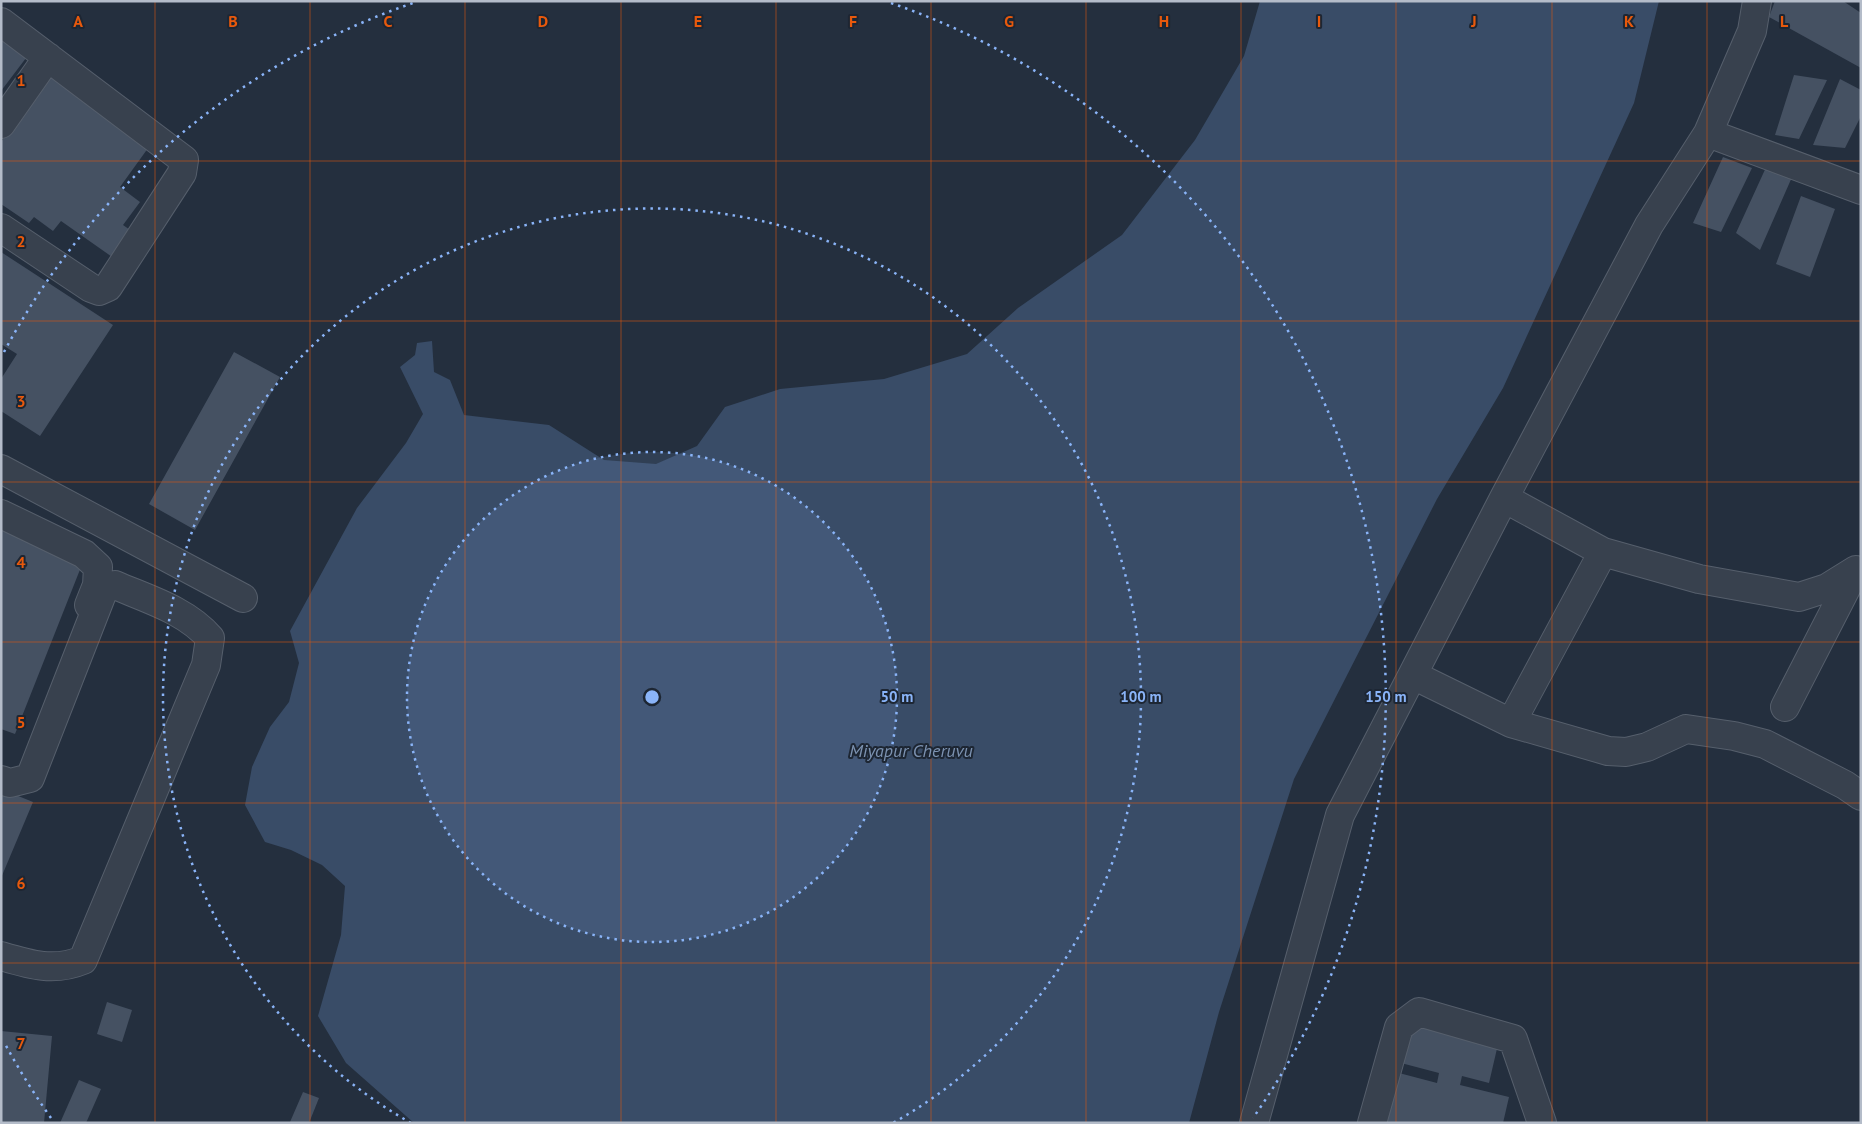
<svg xmlns="http://www.w3.org/2000/svg" width="1862" height="1124" viewBox="0 0 1862 1124" font-family="'PT Sans',sans-serif">
  <style>
    .water { fill: #394c67 }
    .building { fill: #455162 }
    .lines { fill: none; stroke-linecap: round; stroke-linejoin: round }
    .minor-casing { stroke: #565f6c; stroke-width: 30 }
    .minor { stroke: #38414e; stroke-width: 28 }
    .grid { fill: none; stroke: #e8590c; stroke-width: 1; stroke-opacity: 0.55 }
    .ring { fill: none; stroke: #8ab4f8; stroke-width: 2.5; stroke-dasharray: 2.5 5 }
    .labels { text-anchor: middle; dominant-baseline: central; stroke-width: 4; stroke-linejoin: round; paint-order: stroke }
    .water-label { font-size: 18px; font-style: italic; fill: #7c92b1; stroke: #1d2633 }
    .grid-label { font-size: 16px; text-anchor: middle; font-weight: bold; fill: #e8590c; stroke: #1d2633; stroke-width: 4; stroke-linejoin: round; paint-order: stroke }
    .centre { fill: #8ab4f8; stroke: #1d2633; stroke-width: 2.5 }
    .ring-label { font-size: 15px; text-anchor: middle; font-weight: bold; fill: #8ab4f8; stroke: #1d2633; stroke-width: 4; stroke-linejoin: round; paint-order: stroke }
  </style>
  <rect width="100%" height="100%" fill="#242f3e"/>
  <path class="water" d="M1260,1H1659L1634,103L1503,388L1437,499L1294,779L1219,1012L1189,1123H414L346,1063L318,1016L341,935L345,886L322,865L291,850L265,842L245,805L252,767L270,727L289,702L299,663L290,631L357,508L406,443L423,414L400,367L415,355L417,343L432,341L434,372L450,380L464,415L549,425L604,460L656,464L697,446L725,407L780,389L884,379L967,354L1018,308L1122,235L1195,140L1244,56Z"/>
  <path class="building" d="M1775,1H1843L1861,13V68L1769,17Z
    M1,40L26,58L1,91Z
    M50,73L151,144L120,187L140,202L123,225L133,232L115,259L61,221L53,231L34,217L29,223L1,204V142Z
    M1794,75L1827,80L1799,139L1775,135Z
    M1840,79L1861,90V116L1845,148L1813,145Z
    M1723,157L1752,168L1721,232L1693,223Z
    M1768,163L1796,168L1760,250L1736,233Z
    M1801,196L1835,209L1810,277L1776,264Z
    M1,252L113,325L40,436L1,411V379L17,354L1,344Z
    M234,352L280,377L195,530L149,504Z
    M1,530L83,562L15,734L1,729Z
    M1,789L33,802L1,878Z
    M107,1002L132,1010L122,1042L97,1034Z
    M1412,1019L1499,1040L1489,1083L1462,1076L1460,1085L1509,1097L1503,1123H1386L1399,1073L1437,1083L1439,1073L1401,1063Z
    M1,1031L52,1036L44,1123H1Z
    M79,1080L101,1089L86,1123H60Z
    M303,1092L319,1098L309,1123H293L290,1122Z"/>
  <g class="lines">
    <g class="minor-casing">
      <path id="minor" d="M1,22L184,160L182,173L108,287L99,291L91,288L1,228
        M1,124L48,57
        M1708,133L1861,190
        M1,469L243,598
        M1504,498L1603,552L1699,579L1799,597L1827,588L1856,570L1861,572
        M1,514L84,554L98,567L97,585L89,605
        M1413,675L1511,723L1608,751L1626,752L1647,747L1686,729L1734,736L1765,744L1845,785L1861,796
        M1785,707L1855,571
        M1511,723L1603,552
        M1,780L10,783L30,778L104,589L115,585C147,599 186,610 210,638L206,665L83,960C54,972 31,965 1,956
        M1254,1123L1340,815L1504,498L1649,225L1708,133L1752,31L1757,1
        M1372,1123L1399,1027L1419,1012L1513,1039L1542,1123"/>
    </g>
    <use href="#minor" class="minor"/>
  </g>
  <path class="grid" d="M155,1V1123M310,1V1123M465,1V1123M621,1V1123M776,1V1123M931,1V1123M1086,1V1123M1241,1V1123M1396,1V1123M1552,1V1123M1707,1V1123M1,161H1861M1,321H1861M1,482H1861M1,642H1861M1,803H1861M1,963H1861"/>
  <circle cx="652" cy="697" r="245" fill="#8ab4f8" fill-opacity=".12"/>
  <g class="ring">
    <circle cx="652" cy="697" r="245"/>
    <path d="M411 1123A489 489 0 1 1 893 1123"/>
    <path d="M51 1118A734 734 0 0 1 4 1042M4 352A734 734 0 0 1 413 3M891 3A734 734 0 0 1 1253 1118"/>
  </g>
  <g class="labels">
    <g class="water-label">
      <text x="911" y="750">Miyapur Cheruvu</text>
    </g>
  </g>
  <g class="grid-label">
    <text x="78" y="27">A</text>
    <text x="233" y="27">B</text>
    <text x="388" y="27">C</text>
    <text x="543" y="27">D</text>
    <text x="698" y="27">E</text>
    <text x="853" y="27">F</text>
    <text x="1009" y="27">G</text>
    <text x="1164" y="27">H</text>
    <text x="1319" y="27">I</text>
    <text x="1474" y="27">J</text>
    <text x="1629" y="27">K</text>
    <text x="1784" y="27">L</text>
    <text x="21" y="86">1</text>
    <text x="21" y="247">2</text>
    <text x="21" y="407">3</text>
    <text x="21" y="568">4</text>
    <text x="21" y="728">5</text>
    <text x="21" y="889">6</text>
    <text x="21" y="1049">7</text>
  </g>
  <circle cx="652" cy="697" r="8" class="centre"/>
  <g class="ring-label">
    <text x="897" y="702">50 m</text>
    <text x="1141" y="702">100 m</text>
    <text x="1386" y="702">150 m</text>
  </g>
  <rect width="1862" height="1124" fill="none" stroke="#b4bcc9" stroke-width="5"/>
</svg>
